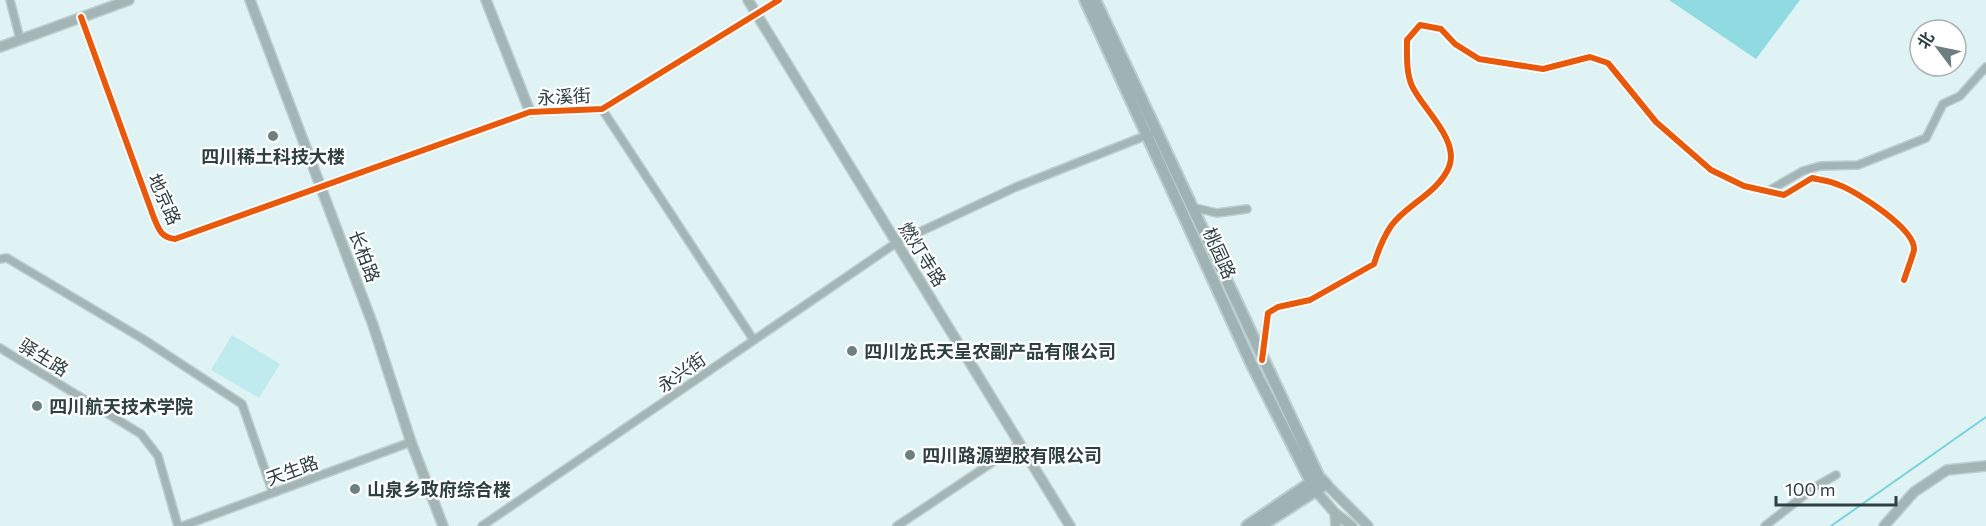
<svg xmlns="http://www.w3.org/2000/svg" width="1986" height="526" viewBox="0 0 1986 526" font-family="Commissioner,'Noto Sans SC',sans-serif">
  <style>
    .green { fill: #bfeaee }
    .forest { fill: #90dbe2 }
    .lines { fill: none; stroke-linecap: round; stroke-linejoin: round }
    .stream { stroke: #79d3db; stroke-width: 2 }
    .minor-casing { stroke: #bdced0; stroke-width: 10 }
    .tertiary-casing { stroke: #bdced0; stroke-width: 12 }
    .secondary-casing { stroke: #bdced0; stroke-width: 14 }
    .minor { stroke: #a4b5b6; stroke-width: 7 }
    .tertiary { stroke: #a4b5b6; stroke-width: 9 }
    .secondary { stroke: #9fb3b5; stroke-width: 10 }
    .cycleway-casing { stroke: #fff; stroke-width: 10 }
    .cycleway { stroke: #e8590c; stroke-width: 6 }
    .poi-dot { fill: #6d7f81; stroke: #fff; stroke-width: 2 }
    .labels { text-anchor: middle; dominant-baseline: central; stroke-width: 4.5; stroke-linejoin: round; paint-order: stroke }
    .street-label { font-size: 18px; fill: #2f4042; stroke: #fff }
    .poi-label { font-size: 18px; font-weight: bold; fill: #2f4042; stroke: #fff; text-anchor: start }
  </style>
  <rect width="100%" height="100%" fill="#dff3f5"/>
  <path class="green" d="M232,335L280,364L259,398L211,370Z"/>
  <path class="forest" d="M1669,0H1800L1756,59Z"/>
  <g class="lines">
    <path class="stream" d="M1831,526L1986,417"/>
    <g class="minor-casing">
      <path id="minor" d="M10,0L20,39
        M81,17L154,218C159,230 161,237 175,239L530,112L602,109L779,0
        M602,109L753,339
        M1770,190L1803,171L1820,166L1858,165L1926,138L1943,104L1960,96L1986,67
        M1191,207L1217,213L1247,209
        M0,259L7,258L143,339L242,404L273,493
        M0,348L141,434L158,456L178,526
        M1262,354L1268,313L1278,307L1310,300L1374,264C1378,251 1383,238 1391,226C1406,205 1438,193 1449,167C1460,140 1422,108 1412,86C1406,72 1407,56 1407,40L1420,25L1441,29L1455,44L1479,59L1543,69L1590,57L1608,63L1656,122L1711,170L1744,186L1784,195L1812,178C1821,180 1831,181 1839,185C1856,191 1916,229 1914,250C1913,255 1906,274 1904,280
        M183,526L411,442
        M482,526L896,243L1016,187L1150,134
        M897,526L1020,444
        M1765,526L1815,487L1836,475"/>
    </g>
    <g class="tertiary-casing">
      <path id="tertiary" d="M250,0L373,325L411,442L443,526
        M486,0L530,112
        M748,0L1070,526
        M0,47L129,0
        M1326,484L1368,526
        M1315,490L1335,513L1352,526
        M1335,513L1336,526
        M1884,526L1914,492L1947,470L1986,466"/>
    </g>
    <g class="secondary-casing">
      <path id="secondary" d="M1085,0L1252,365L1315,490
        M1095,0L1319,477L1326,484L1261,526
        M1247,526L1316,479"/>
    </g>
    <use href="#minor" class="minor"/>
    <use href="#tertiary" class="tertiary"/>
    <use href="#secondary" class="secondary"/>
    <g class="cycleway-casing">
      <path id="cycleway" d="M81,17L154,218C159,230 161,237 175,239L530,112L602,109L779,0
        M1262,360L1268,313L1278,307L1310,300L1374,264C1378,251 1383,238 1391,226C1406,205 1438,193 1449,167C1460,140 1422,108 1412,86C1406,72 1407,56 1407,40L1420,25L1441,29L1455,44L1479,59L1543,69L1590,57L1608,63L1656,122L1711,170L1744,186L1784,195L1812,178C1821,180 1831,181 1839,185C1856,191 1916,229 1914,250C1913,255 1906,274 1904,280"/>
    </g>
    <use href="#cycleway" class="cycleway"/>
  </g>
  <g class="poi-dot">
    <circle cx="273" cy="136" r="6"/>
    <circle cx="852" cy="351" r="6"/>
    <circle cx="37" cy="406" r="6"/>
    <circle cx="910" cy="455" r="6"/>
    <circle cx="355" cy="489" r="6"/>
  </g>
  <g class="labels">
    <g class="street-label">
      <text transform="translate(564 96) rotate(-3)">永溪街</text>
      <text transform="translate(165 199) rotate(66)">地京路</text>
      <text transform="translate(1220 253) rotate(66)">桃园路</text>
      <text transform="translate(923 254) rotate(58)">燃灯寺路</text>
      <text transform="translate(365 256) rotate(69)">长柏路</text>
      <text transform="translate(44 357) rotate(31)">驿生路</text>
      <text transform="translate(681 372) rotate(-35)">永兴街</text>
      <text transform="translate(292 470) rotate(-20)">天生路</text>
    </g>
    <g class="poi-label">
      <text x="273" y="156" text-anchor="middle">四川稀土科技大楼</text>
      <text x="864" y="351">四川龙氏天呈农副产品有限公司</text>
      <text x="49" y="406">四川航天技术学院</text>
      <text x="922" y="455">四川路源塑胶有限公司</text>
      <text x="367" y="489">山泉乡政府综合楼</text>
    </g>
  </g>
  <g transform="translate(1938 48) rotate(302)"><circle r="28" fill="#ffffff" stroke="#acb3b3" stroke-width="1.5"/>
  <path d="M0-4.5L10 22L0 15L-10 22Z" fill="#6d7f81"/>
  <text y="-9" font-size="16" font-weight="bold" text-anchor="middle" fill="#2f4042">北</text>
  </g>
  <path d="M1776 496v9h120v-9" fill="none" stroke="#2f4042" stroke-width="3"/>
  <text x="1785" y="496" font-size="18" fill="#2f4042" stroke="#ffffff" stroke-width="4.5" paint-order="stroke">100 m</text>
</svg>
